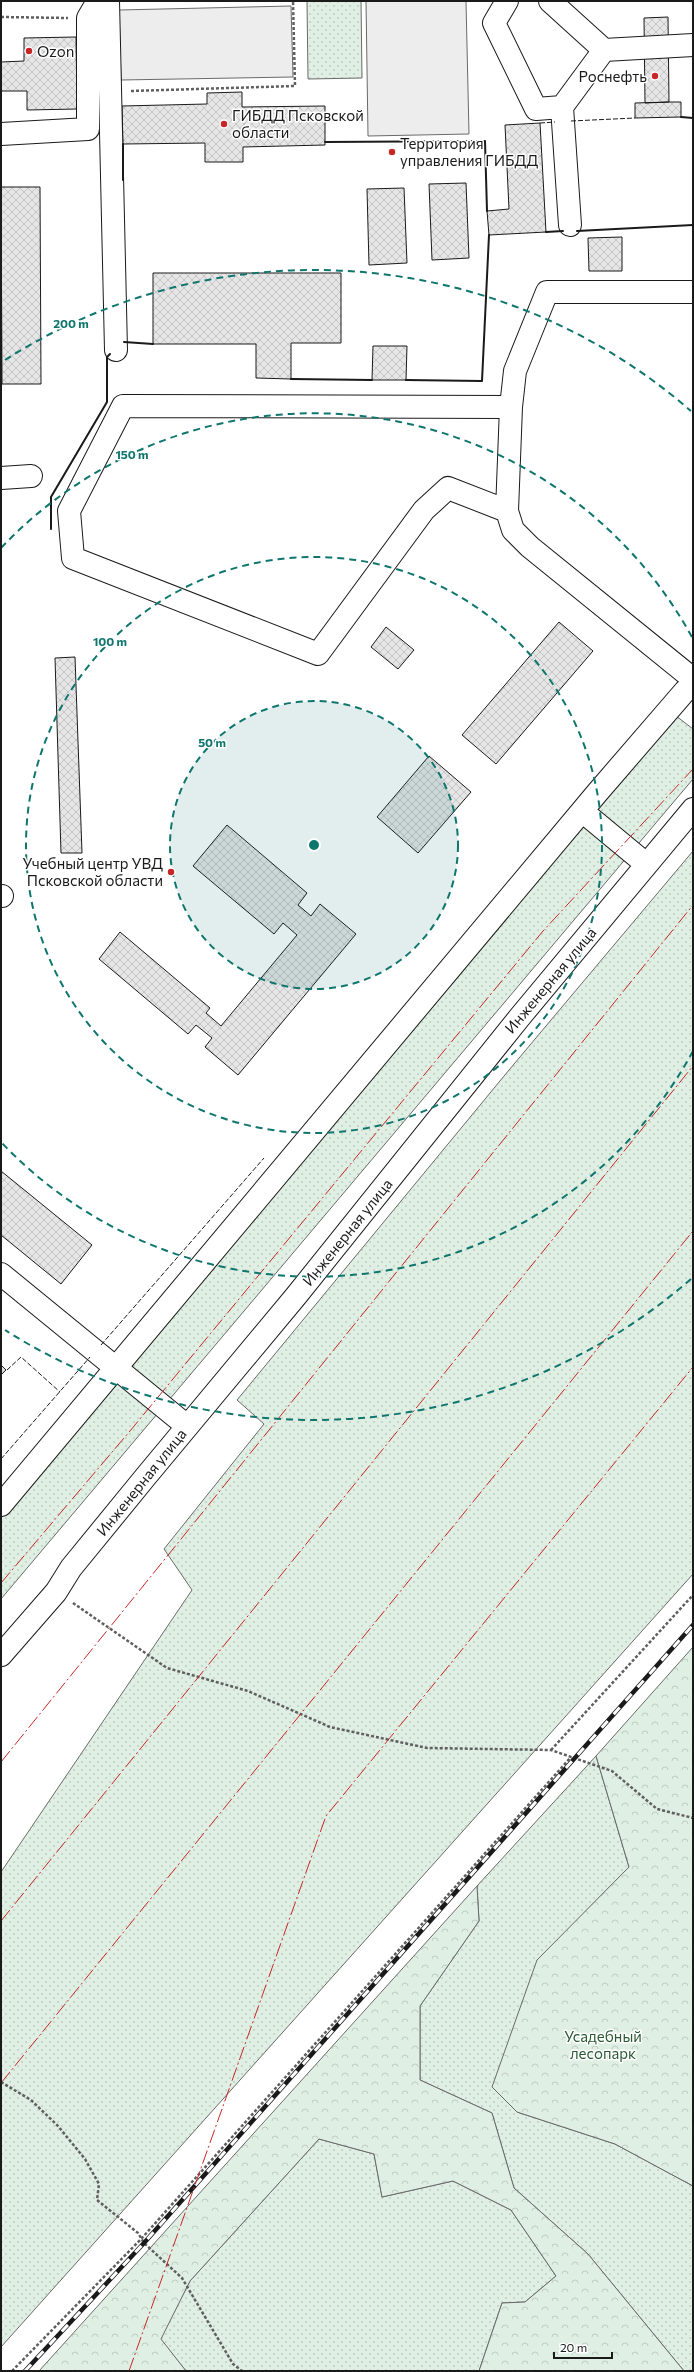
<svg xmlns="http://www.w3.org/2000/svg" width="694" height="2372" viewBox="0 0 694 2372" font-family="Commissioner,sans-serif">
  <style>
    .grass { fill: url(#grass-dots); stroke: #6a6a6a }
    .forest { fill: url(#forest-crowns); stroke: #6a6a6a }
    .parking { fill: #ededed; stroke: #6a6a6a }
    .building { fill: url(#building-cross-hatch); stroke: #1a1a1a }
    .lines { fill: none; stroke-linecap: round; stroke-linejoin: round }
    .minor-casing { stroke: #1a1a1a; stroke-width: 24 }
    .major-casing { stroke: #1a1a1a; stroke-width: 24 }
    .path { stroke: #5f5f5f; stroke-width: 2.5; stroke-dasharray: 3 2; stroke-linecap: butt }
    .minor { stroke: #fff; stroke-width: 22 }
    .major { stroke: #fff; stroke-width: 22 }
    .rail-casing { stroke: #1a1a1a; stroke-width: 4.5 }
    .rail { stroke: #fff; stroke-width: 3; stroke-dasharray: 9; stroke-linecap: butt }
    .fence { stroke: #1a1a1a; stroke-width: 1; stroke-dasharray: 5 2; stroke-linecap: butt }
    .wall { stroke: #1a1a1a; stroke-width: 2 }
    .power { stroke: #c62828; stroke-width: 1; stroke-dasharray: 14 3 2 3; stroke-linecap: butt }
    .ring { fill: none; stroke: #0f766e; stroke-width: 2; stroke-dasharray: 7 5 }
    .poi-dot { fill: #c62828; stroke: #fff; stroke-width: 1.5 }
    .labels { text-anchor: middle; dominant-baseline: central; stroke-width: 3; stroke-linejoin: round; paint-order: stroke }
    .poi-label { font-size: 15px; fill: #1a1a1a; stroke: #fff; text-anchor: start }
    .street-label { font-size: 15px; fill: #1a1a1a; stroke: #fff }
    .park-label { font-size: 15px; fill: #2b5a34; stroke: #fff }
    .centre { fill: #0f766e; stroke: #fff; stroke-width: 2 }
    .ring-label { font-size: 12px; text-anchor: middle; font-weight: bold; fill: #0f766e; stroke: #fff; stroke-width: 3; stroke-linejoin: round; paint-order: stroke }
  </style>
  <defs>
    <pattern id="grass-dots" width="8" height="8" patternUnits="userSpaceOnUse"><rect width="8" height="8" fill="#e0efe3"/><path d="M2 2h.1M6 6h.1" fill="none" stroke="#c0ccc2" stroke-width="1.8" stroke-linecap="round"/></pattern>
    <pattern id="forest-crowns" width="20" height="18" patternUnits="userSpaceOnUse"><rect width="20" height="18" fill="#e0efe3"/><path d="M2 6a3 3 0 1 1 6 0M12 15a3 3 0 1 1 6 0" fill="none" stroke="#c0ccc2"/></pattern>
    <pattern id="building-cross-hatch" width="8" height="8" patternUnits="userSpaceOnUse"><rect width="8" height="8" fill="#e6e6e6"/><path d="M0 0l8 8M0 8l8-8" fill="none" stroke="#c5c5c5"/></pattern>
  </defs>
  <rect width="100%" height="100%" fill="#fff"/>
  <path class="grass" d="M307,1H361L362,78L308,79Z
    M671,712L693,729V779L1,1599V1504Z
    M693,851V1574L1,2347V1872L192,1590L164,1549L264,1424L237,1400L509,1070Z
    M596,1756L629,1867L538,1960L517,2112L615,2144L693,2186V2371H684L588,2254L514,2188L492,2113L420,2080V2006L479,1921L477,1886Z
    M319,2139L374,2154L382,2197L453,2181L511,2210L556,2276L525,2302L502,2303L479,2371H186L160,2339L190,2281Z"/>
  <path class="forest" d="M693,1647V2186L615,2144L517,2112L492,2087L537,1960L629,1867L596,1756Z
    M477,1886L479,1921L420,2006V2080L492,2113L514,2188L588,2254L684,2371H479L502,2303L525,2302L556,2276L511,2210L453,2181L382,2197L374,2154L319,2139L190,2281L161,2339L186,2371H39Z"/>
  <path class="parking" d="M366,1H466L469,134L368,136Z
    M291,6L293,77L121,80L119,10Z"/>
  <path class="building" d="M668,17L669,102L645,103L644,18Z
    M76,37L77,109L27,110V91H1V62L24,61V38Z
    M242,92V107L325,106V145L243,147V162H205V143L123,144L122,106L207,104V93Z
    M669,102H681V117L635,118V103Z
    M540,123L546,232L489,235L487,211L509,209L505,125Z
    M466,183L469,258L432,260L429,184Z
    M1,187H40L41,384H2Z
    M404,188L407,263L369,265L367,189Z
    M622,237V271H589L588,238Z
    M153,273H341V343H291V379L256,378V344H153Z
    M373,346H407L406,380H372Z
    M559,622L593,651L496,764L462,735Z
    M386,627L414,650L398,669L371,647Z
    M75,657L82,853H61L55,658Z
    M429,756L471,792L418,853L377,817Z
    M227,825L307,893L298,905L311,916L320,904L356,934L238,1075L205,1047L212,1038L196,1025L188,1034L99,959L120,932L210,1008L206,1013L221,1026L297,935L283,923L274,934L193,866Z
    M1,1171L92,1245L61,1284L1,1235Z
    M1,1365L6,1370L1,1375Z"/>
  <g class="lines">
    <g class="minor-casing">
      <path id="minor" d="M108,1L116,350
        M507,1L494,23L536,109L562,107L604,50L550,1
        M604,50L693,45
        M562,107L570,225
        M1,134L88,129V18L98,1
        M693,292H547L515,371L511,407L507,511L513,530L530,547L693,679
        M1,478L31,476
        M507,511L448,488L424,510L318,654L73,558L69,511L123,406L511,407
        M582,811L646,864
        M1,896H2
        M1,1274L187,1426
        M1,1505L597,793L685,691L693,686"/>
    </g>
    <g class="major-casing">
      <path id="major" d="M1,1655L56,1592L71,1568L147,1475L296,1296L519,1018L693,809"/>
    </g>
    <path class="path" d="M1,17L68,18
      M131,91L295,86L293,1
      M73,1603L167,1668L248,1691L330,1727L427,1748L551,1750L612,1771L657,1809L693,1818
      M551,1750L693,1595
      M1,2082L31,2100L58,2126L85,2159L99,2184L97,2200L138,2233L144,2243L182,2278L233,2364L242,2371
      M12,2371L142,2238L571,1757"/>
    <use href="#minor" class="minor"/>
    <use href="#major" class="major"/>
    <g class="rail-casing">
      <path id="rail" d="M25,2371L144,2243L693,1625"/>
    </g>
    <use href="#rail" class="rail"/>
    <path class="fence" d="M571,121L635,118
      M540,123L555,122
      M101,1345L264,1158
      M7,1370L21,1357L60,1392
      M1,1459L90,1357"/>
    <path class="wall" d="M681,117L693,118
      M325,142L485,141L487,211
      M123,144V180
      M577,231L693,225
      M546,232L563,231
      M124,342L153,344
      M291,379L372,380
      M406,380L482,381L489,235
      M51,529V497L107,402V357L110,354"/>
    <path class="power" d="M1,1583L130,1431L543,931L693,769
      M1,1762L693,905
      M1,1921L693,1066
      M1,2083L693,1231
      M129,2371L326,1816L693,1367"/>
  </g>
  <circle cx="314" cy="845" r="144" fill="#0f766e" fill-opacity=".12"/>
  <g class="ring">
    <circle cx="314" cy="845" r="144"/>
    <circle cx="314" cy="845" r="288"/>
    <path d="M693 1051A431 431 0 0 1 1 1142M1 548A431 431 0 0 1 693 639"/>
    <path d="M691 1279A575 575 0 0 1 5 1330M5 360A575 575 0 0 1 691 411"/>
  </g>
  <g class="poi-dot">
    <circle cx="29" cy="51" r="4"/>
    <circle cx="655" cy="76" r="4"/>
    <circle cx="224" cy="124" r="4"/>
    <circle cx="392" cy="152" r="4"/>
    <circle cx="171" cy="872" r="4"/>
  </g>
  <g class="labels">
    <g class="poi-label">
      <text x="37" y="51">Ozon</text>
      <text x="647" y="76" text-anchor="end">Роснефть</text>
      <text x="232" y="115">ГИБДД Псковской<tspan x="232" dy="17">области</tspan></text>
      <text x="400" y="143">Территория<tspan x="400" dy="17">управления ГИБДД</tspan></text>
      <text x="163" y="863" text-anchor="end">Учебный центр УВД<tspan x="163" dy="17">Псковской области</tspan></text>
    </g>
    <g class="street-label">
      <text transform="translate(550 980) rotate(-50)">Инженерная улица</text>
      <text transform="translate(347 1232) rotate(-51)">Инженерная улица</text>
      <text transform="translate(141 1482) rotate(-51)">Инженерная улица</text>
    </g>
    <g class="park-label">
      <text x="603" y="2036">Усадебный<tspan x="603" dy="17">лесопарк</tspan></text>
    </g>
  </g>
  <circle cx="314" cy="845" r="6" class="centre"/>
  <g class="ring-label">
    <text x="71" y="328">200 m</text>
    <text x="132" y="459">150 m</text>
    <text x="110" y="646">100 m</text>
    <text x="212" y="747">50 m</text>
  </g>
  <rect width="694" height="2372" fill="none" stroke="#1a1a1a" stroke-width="4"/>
  <path d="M554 2352v6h58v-6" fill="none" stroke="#1a1a1a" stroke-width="2"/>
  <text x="560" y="2352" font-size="12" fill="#1a1a1a" stroke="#ffffff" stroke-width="3" paint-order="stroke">20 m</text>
</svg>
